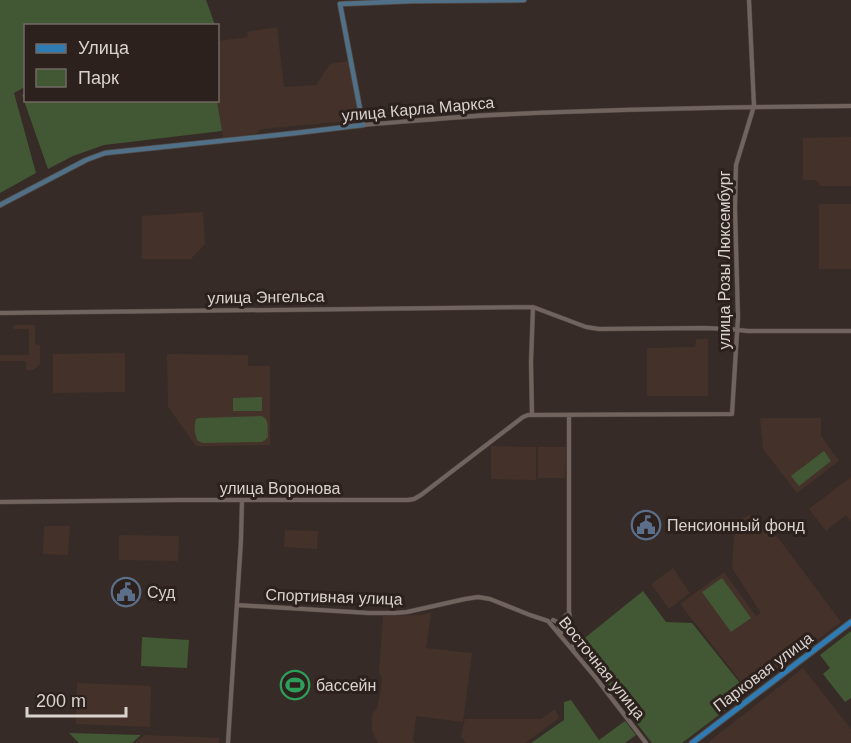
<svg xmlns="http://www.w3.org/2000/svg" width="851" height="743" viewBox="0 0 851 743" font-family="Arial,sans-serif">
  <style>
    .built { fill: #44322a }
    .green { fill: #425834 }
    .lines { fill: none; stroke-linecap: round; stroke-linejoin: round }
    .tertiary-casing { stroke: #524844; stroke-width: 5 }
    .secondary-casing { stroke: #524844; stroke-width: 6 }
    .primary-casing { stroke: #524844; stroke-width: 7 }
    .tertiary { stroke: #71645e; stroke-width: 4 }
    .secondary { stroke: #507088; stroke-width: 4.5 }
    .primary { stroke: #2e7cb3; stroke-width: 5 }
    .labels { text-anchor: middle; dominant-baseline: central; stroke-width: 6; stroke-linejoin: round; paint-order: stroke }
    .street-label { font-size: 16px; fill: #d9d2ce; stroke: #2c211d }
    .poi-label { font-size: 16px; fill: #d9d2ce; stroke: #2c211d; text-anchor: start }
  </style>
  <rect width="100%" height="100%" fill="#362b26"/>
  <path class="built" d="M277,27L284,87L316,85L330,64L348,61L359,120L262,129L256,134L223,138L217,101L218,41L248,37L247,32Z
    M851,137V186H820L816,180H803V138Z
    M819,204H851V269H819Z
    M203,212L205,244L191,259H142V216Z
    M14,325H35V344L40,345V364L33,370H26V361H0V355H29V329H14Z
    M696,339H708V396H647V348L695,347Z
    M125,353V392L53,393V354Z
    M167,354L248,355V366H270V445L196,446L168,407Z
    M760,418H821V436L839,461L797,493L763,449Z
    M491,446L536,447V480L491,479Z
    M538,447H566L565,478H538Z
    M851,477V521L846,515L826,531L809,509Z
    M750,515L779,539L841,622L749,692L680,604L724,572L756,616L761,613L732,568L735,522Z
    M44,526H70L68,555L43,554Z
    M285,530L318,531L317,549L284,547Z
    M119,535L179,536L178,561L119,560Z
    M673,568L690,593L669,609L651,584Z
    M431,613L426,648L472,653L463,722L416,716L413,740L415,743H378L372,731V714L377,708L381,690L382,679L379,672L383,616L421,615Z
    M803,668L851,729V743H707Z
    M77,683L151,686L150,727L76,724Z
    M555,709L559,718L525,743H467L461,737L465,719H541Z
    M144,735L219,738V743H135Z"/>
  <path class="green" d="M0,0H206L215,25L26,26L25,87L14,93L36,173L0,193Z
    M25,93L26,100L217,101L222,131L104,145L73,156L48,169L22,95Z
    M262,397V411H233V398Z
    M261,416C270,418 267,429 268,437L265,440L262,442L203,443L198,441C194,434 194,426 196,419L200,418Z
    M824,451L831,461L799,486L791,476Z
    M722,578L751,618L731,632L702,592Z
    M643,591L666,622L692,623L748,693L682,743H652L576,645Z
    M851,631V698L845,702L823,674L830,668L820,655Z
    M142,637L189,640L187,668L141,666Z
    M571,700L599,740L625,721L636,735L625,743H531L564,720V702Z
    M69,733L141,735L132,743H79Z"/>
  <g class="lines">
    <g class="tertiary-casing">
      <path id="tertiary" d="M363,125C413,121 463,116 513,114C626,109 738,107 851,106
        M0,313L533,307L586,327L599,329L704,328L730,329L748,331H851
        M532,415L531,362L533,307
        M569,415V611L574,648
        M0,502L179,500H408L414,499L421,495L523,417L528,415L732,414L738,317L735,208L736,165L754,106L749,0
        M237,605L369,613H395L407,612L465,599L478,597L490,599L530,615L548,621L596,678L646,743
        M553,620L564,625L570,634
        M561,633L559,626L566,615
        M228,743L241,540L242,500"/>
    </g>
    <g class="secondary-casing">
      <path id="secondary" d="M0,205L86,160L105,153L296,133L363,125L340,4L412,1L524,0"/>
    </g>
    <g class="primary-casing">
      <path id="primary" d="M692,743L851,622"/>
    </g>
    <use href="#tertiary" class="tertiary"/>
    <use href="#secondary" class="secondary"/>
    <use href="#primary" class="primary"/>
  </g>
  <defs>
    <g id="civic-ring" transform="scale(1.5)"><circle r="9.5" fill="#2c211d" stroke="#5c6f8a" stroke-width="1.5"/><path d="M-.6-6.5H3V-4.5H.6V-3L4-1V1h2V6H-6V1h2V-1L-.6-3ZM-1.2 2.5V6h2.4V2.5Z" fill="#5c6f8a"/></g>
    <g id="stadium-ring" transform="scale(1.5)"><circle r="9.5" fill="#2c211d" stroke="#2e9e5b" stroke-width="1.5"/><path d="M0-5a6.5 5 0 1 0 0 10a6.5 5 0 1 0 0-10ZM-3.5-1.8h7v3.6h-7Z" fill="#2e9e5b"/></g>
  </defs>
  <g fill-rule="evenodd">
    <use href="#civic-ring" x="646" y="525"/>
    <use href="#civic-ring" x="126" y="592"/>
    <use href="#stadium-ring" x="295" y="685"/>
  </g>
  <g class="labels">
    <g class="street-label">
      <text transform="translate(418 109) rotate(-5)">улица Карла Маркса</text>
      <text transform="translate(724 260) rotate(-90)">улица Розы Люксембург</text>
      <text transform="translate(266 297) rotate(-1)">улица Энгельса</text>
      <text x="280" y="488">улица Воронова</text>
      <text transform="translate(334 597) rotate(2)">Спортивная улица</text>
      <text transform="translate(602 668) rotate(51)">Восточная улица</text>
      <text transform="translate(763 672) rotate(-37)">Парковая улица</text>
    </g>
    <g class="poi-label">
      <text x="667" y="525">Пенсионный фонд</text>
      <text x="147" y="592">Суд</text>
      <text x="316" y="685">бассейн</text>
    </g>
  </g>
  <rect x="24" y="24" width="195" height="78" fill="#2c211d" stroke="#716864" stroke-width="1.5"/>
  <rect x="36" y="44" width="30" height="9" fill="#2e7cb3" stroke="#716864" stroke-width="1.5"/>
  <text x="78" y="54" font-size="18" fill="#d9d2ce">Улица</text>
  <rect x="36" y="69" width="30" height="18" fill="#425834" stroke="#716864" stroke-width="1.5"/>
  <text x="78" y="84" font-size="18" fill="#d9d2ce">Парк</text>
  <path d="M27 707v9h99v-9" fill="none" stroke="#d9d2ce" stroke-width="3"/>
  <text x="36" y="707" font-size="18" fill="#d9d2ce" stroke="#2c211d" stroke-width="4.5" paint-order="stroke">200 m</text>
</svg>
